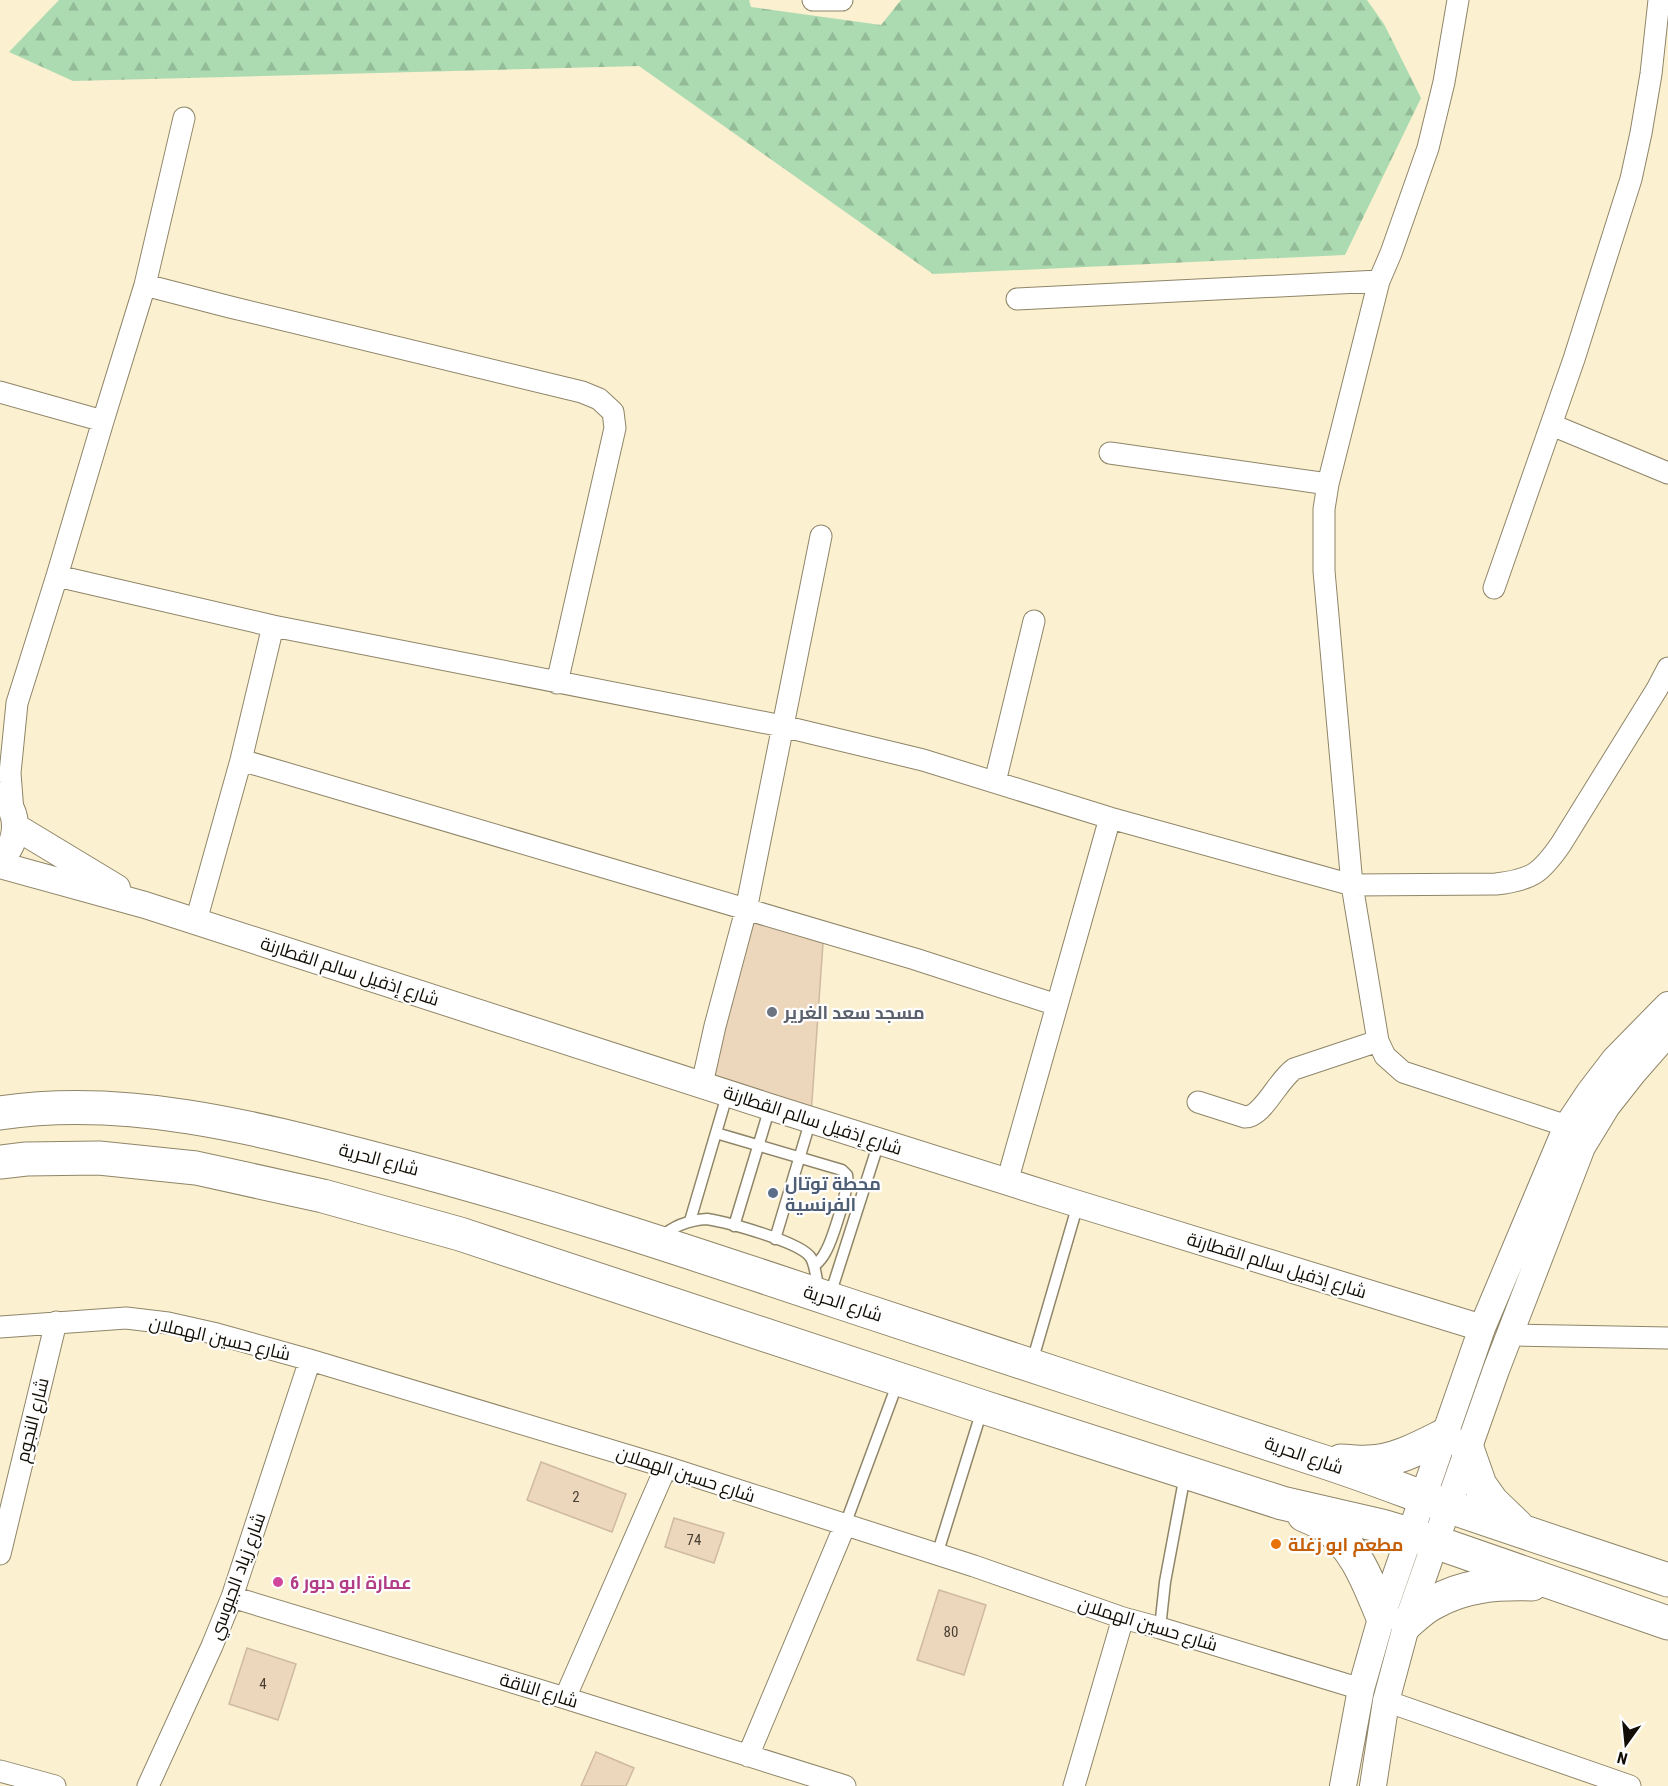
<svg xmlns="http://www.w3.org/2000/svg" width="1668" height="1786" viewBox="0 0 1668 1786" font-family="'Roboto Condensed',Cairo,sans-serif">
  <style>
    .forest { fill: url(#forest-firs) }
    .building { fill: #ecd6bc; stroke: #cfbaa0; stroke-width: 1.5 }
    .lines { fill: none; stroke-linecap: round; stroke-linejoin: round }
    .service-casing { stroke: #8f8568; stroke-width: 13 }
    .minor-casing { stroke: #8f8568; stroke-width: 23 }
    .tertiary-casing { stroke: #8f8568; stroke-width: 28 }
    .trunk-casing { stroke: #8f8568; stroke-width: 35 }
    .service { stroke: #fff; stroke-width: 10 }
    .minor { stroke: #fff; stroke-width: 21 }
    .tertiary { stroke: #fff; stroke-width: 26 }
    .trunk { stroke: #fff; stroke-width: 33 }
    .worship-dot { fill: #6b7280; stroke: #fefefe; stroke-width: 2 }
    .service-dot { fill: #5c6f8a; stroke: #fefefe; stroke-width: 2 }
    .food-dot { fill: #e8710a; stroke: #fefefe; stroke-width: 2 }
    .hotel-dot { fill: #d1479c; stroke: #fefefe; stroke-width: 2 }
    .labels { text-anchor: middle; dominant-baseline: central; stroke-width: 4.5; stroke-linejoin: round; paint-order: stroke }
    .number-label { font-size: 15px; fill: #483f32 }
    .street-label { font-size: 18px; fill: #110d04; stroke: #fefefe }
    .worship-label { font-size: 18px; font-weight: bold; fill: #5b616d; stroke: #fefefe; text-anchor: start }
    .service-label { font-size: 18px; font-weight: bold; fill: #4e5e75; stroke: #fefefe; text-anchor: start }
    .food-label { font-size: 18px; font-weight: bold; fill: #c56008; stroke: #fefefe; text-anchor: start }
    .hotel-label { font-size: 18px; font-weight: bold; fill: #b23c85; stroke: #fefefe; text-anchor: start }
  </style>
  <defs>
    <pattern id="forest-firs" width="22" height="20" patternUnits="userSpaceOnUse" patternTransform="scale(1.5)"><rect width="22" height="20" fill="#acdbb2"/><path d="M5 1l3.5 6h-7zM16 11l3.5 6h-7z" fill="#93bb97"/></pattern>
  </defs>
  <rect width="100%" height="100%" fill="#fbf0d0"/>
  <path class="forest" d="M59,0H749L751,7L881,25L901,0H1367L1384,24L1421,98L1345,255L933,274L639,66L73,81L9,52Z"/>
  <path class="building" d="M748,918L823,943L811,1115L708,1081Z
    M541,1462L626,1494L612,1532L527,1500Z
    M674,1518L724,1533L714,1563L665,1547Z
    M939,1590L986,1605L964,1675L917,1660Z
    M247,1648L296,1664L278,1720L229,1704Z
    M596,1752L634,1768L626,1786H581Z"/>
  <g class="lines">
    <g class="service-casing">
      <path id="service" d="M716,1133L842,1170L847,1175C850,1186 832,1240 826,1251C823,1257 819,1262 814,1266
        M690,1221L728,1092
        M734,1226L770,1107
        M660,1238C673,1226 689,1220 707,1219C726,1222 802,1242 811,1258C816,1267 816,1280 819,1290
        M775,1239L811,1119
        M830,1295L879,1142
        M1032,1362L1078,1204
        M845,1525L898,1382
        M937,1555L982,1410
        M1160,1628L1165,1582L1185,1475"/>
    </g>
    <g class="minor-casing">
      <path id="minor" d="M813,0H842
        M1458,0L1444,82L1428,148L1391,253L1379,281L1328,484L1324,509V571L1352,885L1378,1041L1385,1056L1403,1072L1567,1126L1576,1139
        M145,285L230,307L582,392L599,399L613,412L615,428L557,683
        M1017,299L1379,281
        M0,392L103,421
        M1552,425L1668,473
        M1110,453L1328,484
        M57,576L273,626L782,726L923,760L1110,818L1352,885L1496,884C1532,880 1541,873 1561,844L1657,689L1668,668
        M1494,588L1574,359L1631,179L1641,133L1651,74L1659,0
        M241,760L915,959L1057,1005
        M995,782L1034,621
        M13,812L10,773L17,703L57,576L103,421L145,285L184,118
        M196,921L241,760L273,626
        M702,1084L715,1026L746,910L821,536
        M1198,1102L1245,1117C1263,1117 1277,1081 1294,1069L1378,1041
        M1007,1182L1110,818
        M0,1327L126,1318L168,1323L217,1334L310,1360L666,1467L974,1566L1123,1618L1160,1628L1361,1689
        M1509,1335L1668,1338
        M0,1554L56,1322
        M232,1597L565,1698L845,1786
        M565,1698L666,1467
        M1386,1701L1630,1786
        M748,1756L845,1525
        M0,1771L55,1786
        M148,1786L212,1646L232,1597L310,1360
        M1074,1786L1123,1618"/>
    </g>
    <g class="tertiary-casing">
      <path id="tertiary" d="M0,796C21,811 19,843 0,859
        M16,827L117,888
        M0,865L145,905L770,1107L1065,1200L1482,1328
        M1343,1786L1361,1689L1382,1615L1482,1328L1567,1126L1589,1093L1615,1059L1668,1005
        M1373,1786L1386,1701L1407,1623L1496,1370L1582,1147L1607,1106L1633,1073L1668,1033"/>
    </g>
    <g class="trunk-casing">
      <path id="trunk" d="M0,1113C128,1094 256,1128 379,1160C534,1200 687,1251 839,1302C996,1355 1155,1405 1312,1458C1354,1471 1395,1487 1436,1502C1513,1529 1591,1554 1668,1580
        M0,1162L26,1159L99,1158L196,1168L323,1196L460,1234L983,1407L1282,1503L1382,1526L1435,1542L1668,1623
        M1468,1451L1480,1485L1492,1502L1517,1526
        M1341,1461C1350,1461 1360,1463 1369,1462C1396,1461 1421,1447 1445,1435
        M1304,1515C1311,1518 1319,1521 1325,1525C1356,1547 1368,1582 1382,1615
        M1407,1623C1415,1616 1423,1608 1433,1603C1464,1585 1497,1583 1532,1584"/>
    </g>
    <use href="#service" class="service"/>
    <use href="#minor" class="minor"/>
    <use href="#tertiary" class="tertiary"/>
    <use href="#trunk" class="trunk"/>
  </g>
  <circle class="worship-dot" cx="772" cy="1012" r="6"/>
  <circle class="service-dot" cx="773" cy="1193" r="6"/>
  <circle class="food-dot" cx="1276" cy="1544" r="6"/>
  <circle class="hotel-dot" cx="278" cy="1582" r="6"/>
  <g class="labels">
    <g class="number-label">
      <text x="576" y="1497">2</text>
      <text x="694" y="1540">74</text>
      <text x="951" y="1632">80</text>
      <text x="263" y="1684">4</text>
    </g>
    <g class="street-label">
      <text transform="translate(350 971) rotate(18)">شارع إذفيل سالم القطارنة</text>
      <text transform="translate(813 1120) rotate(18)">شارع إذفيل سالم القطارنة</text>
      <text transform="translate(379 1159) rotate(15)">شارع الحرية</text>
      <text transform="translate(1277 1265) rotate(17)">شارع إذفيل سالم القطارنة</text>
      <text transform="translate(843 1303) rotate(18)">شارع الحرية</text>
      <text transform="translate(220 1338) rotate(13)">شارع حسين الهملان</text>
      <text transform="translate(32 1420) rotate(-76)">شارع النجوم</text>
      <text transform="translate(1304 1455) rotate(19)">شارع الحرية</text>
      <text transform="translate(686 1474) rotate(18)">شارع حسين الهملان</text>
      <text transform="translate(237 1576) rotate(-70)">شارع زياد الجيوسي</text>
      <text transform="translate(1148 1624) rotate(17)">شارع حسين الهملان</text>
      <text transform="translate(539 1690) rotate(17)">شارع الناقة</text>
    </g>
    <g class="worship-label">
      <text x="784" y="1012">مسجد سعد الغرير</text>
    </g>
    <g class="service-label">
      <text x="785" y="1183">محطة توتال<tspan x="785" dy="21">الفرنسية</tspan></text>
    </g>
    <g class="food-label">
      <text x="1288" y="1544">مطعم ابو زغلة</text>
    </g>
    <g class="hotel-label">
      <text x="290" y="1582">عمارة ابو دبور 6</text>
    </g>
  </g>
  <g transform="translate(1626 1744) rotate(195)" stroke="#fefefe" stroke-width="4.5" paint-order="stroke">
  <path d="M0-4.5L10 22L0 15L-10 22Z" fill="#110d04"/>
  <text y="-9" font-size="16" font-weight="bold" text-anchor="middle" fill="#110d04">N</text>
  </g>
</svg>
